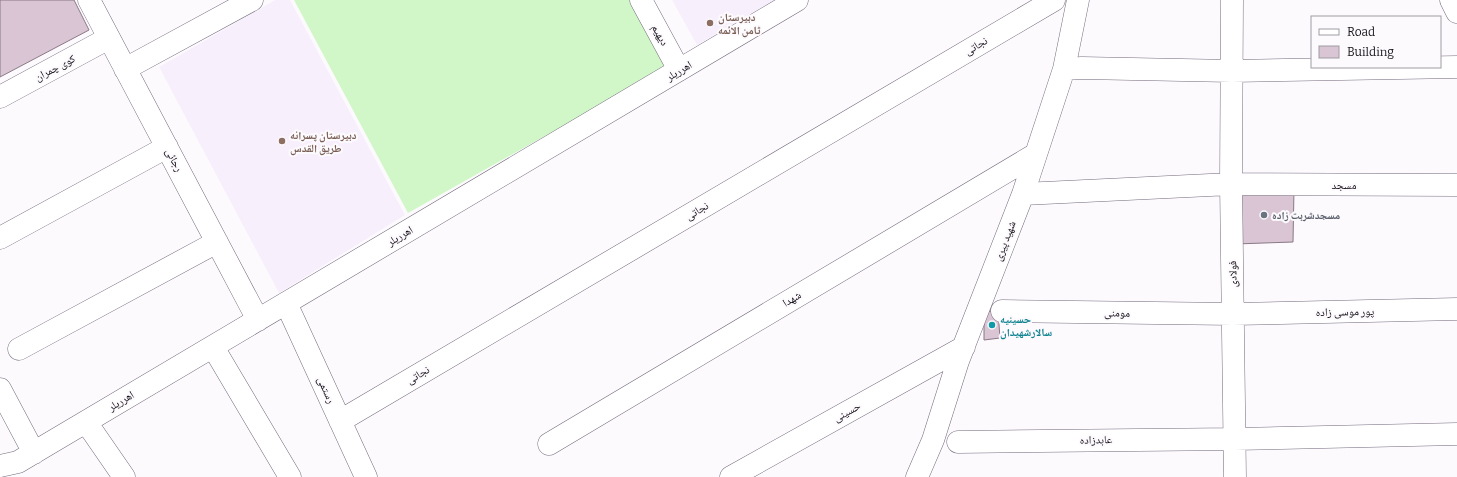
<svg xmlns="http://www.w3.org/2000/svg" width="1457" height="477" viewBox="0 0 1457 477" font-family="Bitter,'Noto Naskh Arabic',serif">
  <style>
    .built { fill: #f7f0fc }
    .pitch { fill: #d1f7c8 }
    .building { fill: #d9c5d4; stroke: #8a7886 }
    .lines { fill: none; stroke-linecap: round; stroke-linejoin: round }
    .minor-casing { stroke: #746a7c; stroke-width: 23 }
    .minor { stroke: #fff; stroke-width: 22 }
    .education-dot { fill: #8d6e63; stroke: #fdfafe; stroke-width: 1.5 }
    .worship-dot { fill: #6b7280; stroke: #fdfafe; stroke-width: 1.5 }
    .culture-dot { fill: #0f9aa8; stroke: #fdfafe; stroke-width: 1.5 }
    .labels { text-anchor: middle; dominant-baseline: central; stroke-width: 4; stroke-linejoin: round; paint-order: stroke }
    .education-label { font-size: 11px; font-weight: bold; fill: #785e54; stroke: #fdfafe; text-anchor: start }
    .street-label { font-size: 11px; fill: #141017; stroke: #fdfafe }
    .worship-label { font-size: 11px; font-weight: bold; fill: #5b616d; stroke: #fdfafe; text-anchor: start }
    .culture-label { font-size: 11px; font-weight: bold; fill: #0d838f; stroke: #fdfafe; text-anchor: start }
  </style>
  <rect width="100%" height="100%" fill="#fdfafe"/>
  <path class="built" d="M275,0H290L405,215L279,293L159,67Z
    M672,0H774L697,45Z"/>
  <path class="pitch" d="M294,0H635L671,65L408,213Z"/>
  <path class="building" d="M0,0H74L89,30L0,77Z
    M1234,189H1294L1293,242L1235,244Z
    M984,311H998L1000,338L984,340Z"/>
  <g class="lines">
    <g class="minor-casing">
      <path id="minor" d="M89,0L258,320
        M641,0L679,70
        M1232,0L1231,184L1235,477
        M1451,0L1457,12
        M125,69L252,0
        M1064,69L1082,68L1232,71L1457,67
        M0,97L109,38
        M1023,194L1231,184L1457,185
        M0,238L167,147
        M286,303L366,477
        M1002,311L1233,314L1457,309
        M213,347L290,477
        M19,349L217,242
        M0,389L34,453
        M340,421L1054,0
        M86,422L124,477
        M958,442L1235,439L1457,434
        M549,444L1036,154
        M0,466L18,462L797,0
        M731,477L964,347
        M917,477L933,440L958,361L1023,194L1064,69L1078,0"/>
    </g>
    <use href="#minor" class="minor"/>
  </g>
  <g class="education-dot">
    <circle cx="710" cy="23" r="4"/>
    <circle cx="282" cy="141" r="4"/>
  </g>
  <circle class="worship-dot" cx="1264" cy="215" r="4"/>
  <circle class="culture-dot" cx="992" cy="325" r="4"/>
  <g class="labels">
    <g class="education-label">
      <text x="718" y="17">دبیرستان<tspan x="718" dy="13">ثامن الائمه</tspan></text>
      <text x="290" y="135">دبیرستان پسرانه<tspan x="290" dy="13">طریق القدس</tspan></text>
    </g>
    <g class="street-label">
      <text transform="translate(660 35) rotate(61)">دیهیم</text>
      <text transform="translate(976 46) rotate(-31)">نجاتی</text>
      <text transform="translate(55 68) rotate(-28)">کوی چمران</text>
      <text transform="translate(679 71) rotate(-31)">اهرریلر</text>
      <text transform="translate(174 160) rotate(62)">رجائی</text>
      <text x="1344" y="185">مسجد</text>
      <text transform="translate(697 211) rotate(-31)">نجاتی</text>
      <text transform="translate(400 236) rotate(-31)">اهرریلر</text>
      <text transform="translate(1005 241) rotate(-69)">شهید پیری</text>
      <text transform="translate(1233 274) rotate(-91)">فولادی</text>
      <text transform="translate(792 299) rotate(-31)">شهدا</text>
      <text transform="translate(1345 312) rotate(-1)">پور موسی زاده</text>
      <text transform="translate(1117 313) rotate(1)">مومنی</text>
      <text transform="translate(418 375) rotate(-31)">نجاتی</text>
      <text transform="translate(326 390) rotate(66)">رستمی</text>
      <text transform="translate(121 401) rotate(-31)">اهرریلر</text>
      <text transform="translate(847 412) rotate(-29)">حسینی</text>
      <text transform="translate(1096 440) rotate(-1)">عابدزاده</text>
    </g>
    <g class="worship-label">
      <text x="1272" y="215">مسجدشربت زاده</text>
    </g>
    <g class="culture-label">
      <text x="1000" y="319">حسینیه<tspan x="1000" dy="13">سالارشهیدان</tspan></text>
    </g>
  </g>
  <rect x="1311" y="16" width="130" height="52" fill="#fdfafe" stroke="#a09ca2"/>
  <rect x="1319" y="29" width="20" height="6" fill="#ffffff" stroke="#a09ca2"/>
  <text x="1347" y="36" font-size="12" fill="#141017">Road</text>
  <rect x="1319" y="46" width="20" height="12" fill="#d9c5d4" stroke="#a09ca2"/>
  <text x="1347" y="56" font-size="12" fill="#141017">Building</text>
</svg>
